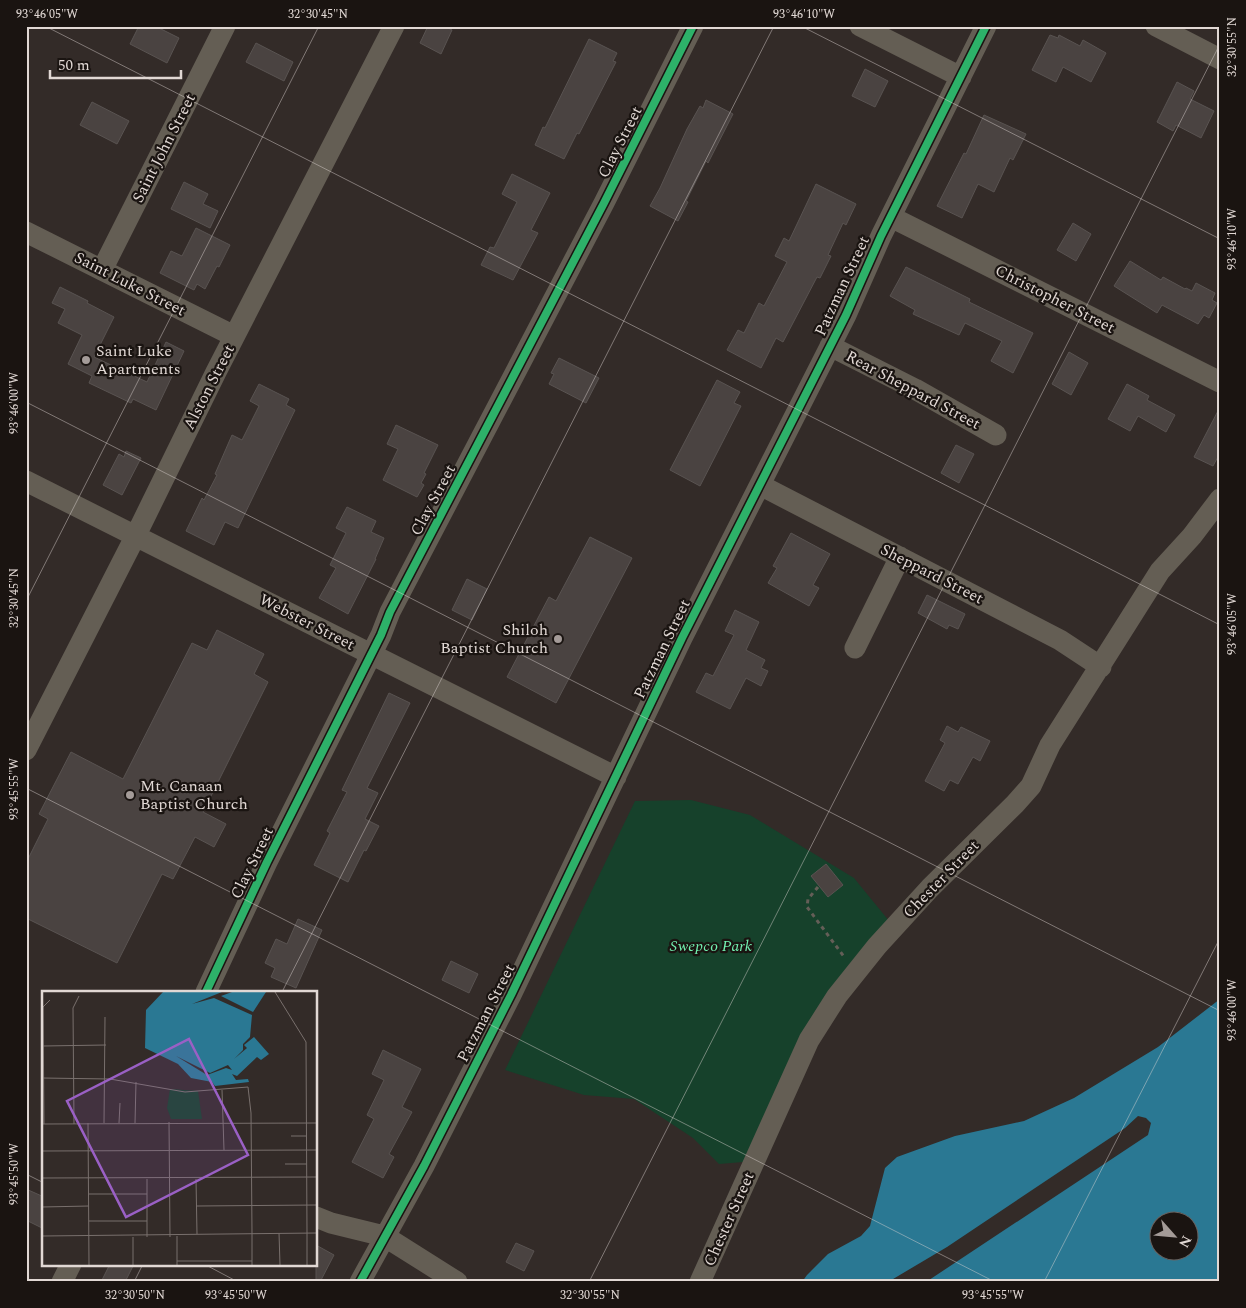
<svg xmlns="http://www.w3.org/2000/svg" width="1246" height="1308" viewBox="0 0 1246 1308" font-family="Spectral,serif">
  <style>
    .green { fill: #16412b }
    .water { fill: #2a7893; fill-rule: evenodd }
    .building { fill: #4a4341; stroke: #595351 }
    .lines { fill: none; stroke-linecap: round; stroke-linejoin: round }
    .path { stroke: #645e57; stroke-width: 3; stroke-dasharray: 4 4; stroke-linecap: butt }
    .minor { stroke: #645e54; stroke-width: 21 }
    .cycleway-casing { stroke: #1a1411; stroke-width: 11 }
    .cycleway { stroke: #2db169; stroke-width: 8 }
    .ticks { fill: none; stroke: #e1d8d4; stroke-width: 1; stroke-opacity: 0.45 }
    .poi-dot { fill: #a49b98; stroke: #1a1411; stroke-width: 2 }
    .labels { text-anchor: middle; dominant-baseline: central; stroke-width: 4.5; stroke-linejoin: round; paint-order: stroke }
    .street-label { font-size: 16px; fill: #e1d8d4; stroke: #1a1411 }
    .poi-label { font-size: 16px; fill: #e1d8d4; stroke: #1a1411; text-anchor: start }
    .park-label { font-size: 16px; font-style: italic; fill: #72f0b0; stroke: #1a1411 }
    .inset-road { fill: none; stroke: #79706d; stroke-width: 1 }
    .view { fill: #9a60c5; fill-opacity: 0.15; stroke: #9a60c5; stroke-width: 2.5 }
    .inset-edge { fill: none; stroke: #e1d8d4; stroke-width: 2.5 }
    .neatline { fill: none; stroke: #e1d8d4; stroke-width: 2 }
    .ticks-label { font-size: 12px; text-anchor: middle; fill: #e1d8d4 }
  </style>
  <rect width="100%" height="100%" fill="#332b28"/>
  <path class="green" d="M691,800L750,815L854,878L894,927L837,996L755,1161L719,1164L693,1138L634,1099L584,1095L505,1070L635,801Z"/>
  <path class="water" d="M1220,999V1282H926L1148,1135L1151,1123L1146,1118L1138,1116L1125,1128L947,1247L888,1282H802L807,1275L828,1254L861,1236L870,1226L885,1168L897,1157L955,1136L1024,1121L1074,1098L1158,1047ZM1158,1220H1188V1250H1158Z"/>
  <path class="building" d="M139,26H155L179,38L167,63L130,44Z
    M428,26H444L452,30L441,54L420,43Z
    M1050,35L1058,38L1059,35L1080,46L1083,40L1106,53L1091,82L1063,67L1056,82L1032,70Z
    M589,39L617,53L613,61L616,62L579,134L577,133L564,159L535,145L543,127L545,128Z
    M256,43L293,62L284,81L246,62Z
    M865,69L888,81L875,107L852,96Z
    M1177,82L1194,91L1190,99L1214,111L1201,138L1176,125L1173,131L1157,122Z
    M706,100L733,114L708,163L706,161L686,201L688,202L678,221L650,206L660,188L687,129L700,106L703,108Z
    M92,102L129,121L117,144L80,125Z
    M984,115L1026,134L1013,160L1010,158L994,192L978,184L962,218L937,206L964,153L966,154Z
    M512,174L550,193L531,230L538,233L513,280L481,265L490,247L494,248L517,202L502,194Z
    M184,182L208,194L203,204L218,211L210,228L171,209Z
    M816,184L856,204L846,225L843,223L828,255L831,256L820,278L817,277L783,342L776,338L761,368L727,350L738,330L744,333L759,303L764,306L787,262L775,256L784,238L789,241Z
    M1073,223L1091,234L1076,261L1057,250Z
    M196,228L230,245L219,267L217,266L205,289L197,284L194,290L160,273L171,251L182,256Z
    M1130,261L1161,280L1163,277L1185,289L1186,288L1192,291L1196,283L1215,293L1212,300L1217,303L1209,318L1204,315L1198,324L1162,305L1157,313L1114,286Z
    M906,267L970,299L969,302L1033,333L1013,373L991,361L1002,341L965,323L959,335L913,314L915,310L890,296Z
    M60,287L88,301L87,303L114,317L94,357L147,382L166,342L184,351L156,410L133,399L131,403L89,383L92,376L68,364L82,335L58,323L65,309L52,303Z
    M1069,352L1088,363L1071,395L1052,384Z
    M559,358L599,378L586,403L549,384L554,374L551,373Z
    M717,380L740,392L734,403L741,406L700,486L670,470Z
    M259,384L289,399L286,405L295,410L238,528L225,522L214,545L186,531L202,498L204,500L217,475L215,474L232,435L242,440L259,406L250,401Z
    M1127,384L1149,396L1147,400L1175,415L1166,432L1138,416L1130,431L1108,419Z
    M1220,407V453L1213,466L1194,457Z
    M396,425L438,445L424,473L426,474L421,483L424,485L417,497L383,480L398,449L387,444Z
    M956,445L974,454L959,483L941,473Z
    M126,451L141,458L122,495L103,485L119,454L124,457Z
    M347,507L376,521L371,532L384,538L375,559H376L348,614L319,598L336,568L330,565L346,533L336,528Z
    M791,533L830,554L813,585L819,588L809,606L768,583L777,568L773,566Z
    M590,537L632,558L556,703L507,677L549,597L556,601Z
    M467,579L487,589L472,620L452,610Z
    M927,595L965,614L958,629L949,625L947,629L918,613Z
    M735,610L759,622L746,650L765,660L761,668L768,671L761,686L746,678L730,709L696,692L706,673L713,676L734,635L725,631Z
    M217,630L264,654L254,674L268,682L203,812L226,824L214,847L195,837L173,879L162,874L117,963L26,918V863L48,819L39,814L71,752L123,779L192,643L207,650Z
    M389,693L410,703L367,788L378,793L365,819L379,826L366,851L364,850L348,882L314,865L330,833L327,831L347,792L342,790Z
    M947,726L958,732L961,727L990,741L980,761L973,757L958,784L950,780L944,791L925,781L945,743L940,740Z
    M826,864L843,885L828,897L811,876Z
    M298,919L322,930L296,988L271,977L275,968L265,963L276,939L287,944Z
    M451,961L478,974L469,993L442,980Z
    M383,1050L421,1069L402,1107L412,1112L389,1154L394,1157L383,1178L352,1162L374,1119L367,1115L384,1080L372,1074Z
    M26,1189L44,1197V1229L26,1220Z
    M516,1243L534,1251L524,1271L506,1262Z
    M316,1245L334,1255L320,1282H316Z
    M110,1264H134L125,1282H101Z"/>
  <g class="lines">
    <path class="path" d="M818,887L808,899L807,907L845,958"/>
    <path class="minor" d="M860,26L961,77
      M1156,26L1220,59
      M891,217L1220,382
      M26,232L234,336
      M102,270L225,26
      M830,346L915,389L996,435
      M26,481L616,777
      M760,485L1060,640L1101,667
      M855,648L900,557
      M26,750L136,535L216,372L394,26
      M206,992L267,862L381,635L390,612L604,203L693,26
      M316,1217L331,1223L384,1236L457,1282
      M62,1282L71,1264
      M360,1282L424,1166L511,995L682,638L846,315L881,236L986,26
      M700,1282L809,1040L837,996L877,946L930,888L1015,804L1031,786L1050,745L1160,571L1192,536L1220,499"/>
    <g class="cycleway-casing">
      <path id="cycleway" d="M206,992L267,862L381,635L390,612L604,203L693,26
        M360,1282L424,1166L511,995L682,638L846,315L881,236L986,26"/>
    </g>
    <use href="#cycleway" class="cycleway"/>
  </g>
  <path class="ticks" d="M45,26L1220,625M801,26L1220,239M26,402L1220,1011M26,601L319,26M26,788L995,1282M282,992L774,26M26,1174L44,1183M204,1264L238,1282M134,1282L143,1264M589,1282L1220,44M1044,1282L1220,938"/>
  <g class="poi-dot">
    <circle cx="86" cy="360" r="5"/>
    <circle cx="558" cy="639" r="5"/>
    <circle cx="130" cy="795" r="5"/>
  </g>
  <g class="labels">
    <g class="street-label">
      <text transform="translate(620 142) rotate(-63)">Clay Street</text>
      <text transform="translate(164 148) rotate(-63)">Saint John Street</text>
      <text transform="translate(130 284) rotate(27)">Saint Luke Street</text>
      <text transform="translate(842 286) rotate(-65)">Patzman Street</text>
      <text transform="translate(1055 299) rotate(27)">Christopher Street</text>
      <text transform="translate(209 387) rotate(-63)">Alston Street</text>
      <text transform="translate(913 390) rotate(28)">Rear Sheppard Street</text>
      <text transform="translate(433 500) rotate(-62)">Clay Street</text>
      <text transform="translate(932 574) rotate(27)">Sheppard Street</text>
      <text transform="translate(307 622) rotate(27)">Webster Street</text>
      <text transform="translate(662 649) rotate(-64)">Patzman Street</text>
      <text transform="translate(252 863) rotate(-64)">Clay Street</text>
      <text transform="translate(941 879) rotate(-46)">Chester Street</text>
      <text transform="translate(486 1013) rotate(-63)">Patzman Street</text>
      <text transform="translate(729 1219) rotate(-66)">Chester Street</text>
    </g>
    <g class="poi-label">
      <text x="96" y="351">Saint Luke<tspan x="96" dy="18">Apartments</tspan></text>
      <text x="548" y="630" text-anchor="end">Shiloh<tspan x="548" dy="18">Baptist Church</tspan></text>
      <text x="140" y="786">Mt. Canaan<tspan x="140" dy="18">Baptist Church</tspan></text>
    </g>
    <g class="park-label">
      <text x="711" y="946">Swepco Park</text>
    </g>
  </g>
  <g transform="translate(42 991)">
    <rect width="275" height="275" fill="#332b28"/>
    <path d="M128,98L156,100L160,128H129L125,117Z" fill="#16412b"/>
    <path d="M121,1H180L150,13L172,7L210,24L208,46L201,53V59L192,68L205,57L202,54L212,46L227,63L219,69L215,66L195,85L190,83L194,89L206,88L207,91L173,95L170,91L149,87L136,73L103,57L104,19ZM134,65L168,82L186,74L190,79L184,77L165,84ZM190,1H224L211,21L179,5Z" fill="#2a7893" fill-rule="evenodd"/>
    <path class="inset-road" d="M233,1L264,51L265,242M1,55L64,54M0,87L68,88L143,101L206,96L209,122L210,242M180,99L182,159M127,131L128,246M46,132L47,274M62,132L63,26M77,132L78,112M93,132L94,91M0,133L275,132M2,133L1,16L8,9M32,133L31,17L37,5M249,145H265M0,160L275,159M243,173H265M0,187L275,186M105,188V246M154,188L155,243M47,203H105M155,215L275,214M0,216L47,215M47,230H105M210,242V274M237,242L238,274M265,242V274M0,245L275,242M135,245V274M91,246V274M135,270H210"/>
    <path class="view" d="M147,48L206,164L84,226L25,110Z"/>
    <rect width="275" height="275" class="inset-edge"/>
  </g>
  <rect width="1246" height="1308" fill="none" stroke="#1a1411" stroke-width="55"/>
  <g transform="translate(1174 1236) rotate(117)"><circle r="24" fill="#1a1411" stroke="#6a625f"/>
  <path d="M0-4L9 19L0 12L-9 19Z" fill="#a49b98"/>
  <text y="-8" font-size="14" font-weight="bold" text-anchor="middle" fill="#e1d8d4">N</text>
  </g>
  <path d="M50 70v8h131v-8" fill="none" stroke="#e1d8d4" stroke-width="2.5"/>
  <text x="58" y="70" font-size="15" fill="#e1d8d4" stroke="#1a1411" stroke-width="4" paint-order="stroke">50 m</text>
  <rect x="28" y="28" width="1190" height="1252" class="neatline"/>
  <g class="ticks-label">
    <text x="47" y="18">93°46'05"W</text>
    <text x="318" y="18">32°30'45"N</text>
    <text x="804" y="18">93°46'10"W</text>
    <text transform="translate(1232 47) rotate(-90)" y="4">32°30'55"N</text>
    <text transform="translate(1232 239) rotate(-90)" y="4">93°46'10"W</text>
    <text transform="translate(14 403) rotate(-90)" y="4">93°46'00"W</text>
    <text transform="translate(14 598) rotate(-90)" y="4">32°30'45"N</text>
    <text transform="translate(1232 624) rotate(-90)" y="4">93°46'05"W</text>
    <text transform="translate(14 789) rotate(-90)" y="4">93°45'55"W</text>
    <text transform="translate(1232 1010) rotate(-90)" y="4">93°46'00"W</text>
    <text transform="translate(14 1174) rotate(-90)" y="4">93°45'50"W</text>
    <text x="135" y="1299">32°30'50"N</text>
    <text x="236" y="1299">93°45'50"W</text>
    <text x="590" y="1299">32°30'55"N</text>
    <text x="993" y="1299">93°45'55"W</text>
  </g>
</svg>
